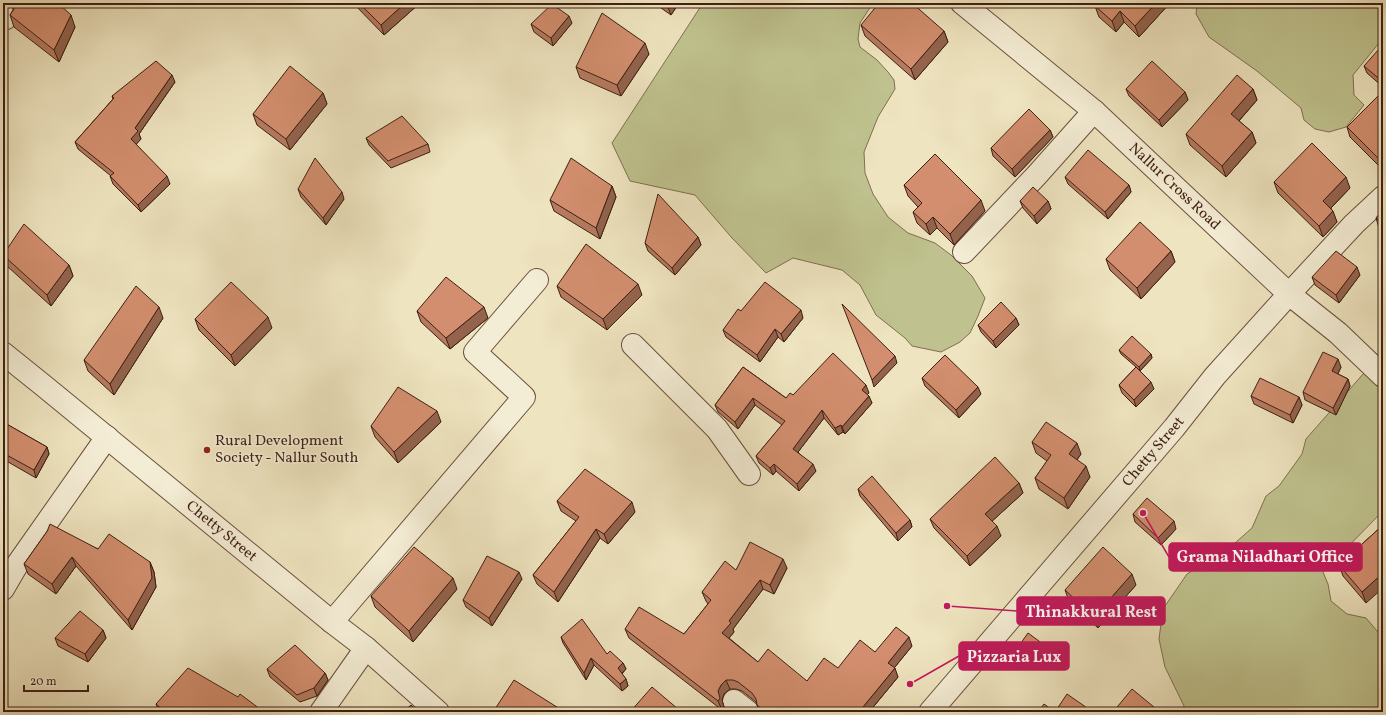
<svg xmlns="http://www.w3.org/2000/svg" width="1386" height="715" viewBox="0 0 1386 715" font-family="Vollkorn,serif">
  <style>
    .green { fill: #bfc28e; stroke: #7f7050 }
    .lines { fill: none; stroke-linecap: round; stroke-linejoin: round }
    .minor-casing { stroke: #6b503d; stroke-width: 24 }
    .minor { stroke: #f4edd5; stroke-width: 22 }
    .wall { fill: #b57a5f; stroke: #3f1f12 }
    .shaded-wall { fill: #93634d; stroke: #3f1f12 }
    .building { fill: #d28e6e; stroke: #3f1f12 }
    .poi-dot { fill: #8f2418; stroke: #f4edd5; stroke-width: 1.5 }
    .labels { text-anchor: middle; dominant-baseline: central; stroke-width: 3; stroke-linejoin: round; paint-order: stroke }
    .street-label { font-size: 15px; fill: #3f1f12; stroke: #f4edd5 }
    .poi-label { font-size: 15px; fill: #3f1f12; stroke: #f4edd5; text-anchor: start }
    .leader { fill: none; stroke: #c2185b; stroke-width: 1.5 }
    .callout-dot { fill: #c2185b; stroke: #f4edd5; stroke-width: 1.5 }
    .callout { fill: #c2185b; stroke: #c2185b; stroke-width: 1.5 }
    .callout-label { font-size: 16px; text-anchor: middle; font-weight: bold; fill: #fff }
  </style>
  <rect width="100%" height="100%" fill="#eee4bf"/>
  <filter id="stains"><feTurbulence type="fractalNoise" baseFrequency=".005" numOctaves="4"/><feColorMatrix values="0 0 0 0 .2 0 0 0 0 .09 0 0 0 0 .02 0 0 0 .5 -.17"/></filter>
  <radialGradient id="worn" r=".72"><stop offset=".6" stop-color="#630" stop-opacity="0"/><stop offset="1" stop-color="#630" stop-opacity=".3"/></radialGradient>
  <path class="green" d="M703,3H873L860,23L858,39L860,47L877,60L888,72L894,80L895,89L878,117L864,152L865,173L873,194L888,217L908,233L935,243L951,255L972,276L985,298L978,316L970,333L960,342L941,352L912,346L905,338L876,315L860,285L842,270L793,258L766,273L732,238L695,195L630,181L612,143Z
    M1197,3H1383V45L1379,43L1353,75L1354,95L1364,105L1346,127L1329,132L1315,129L1304,120L1301,108L1257,71L1209,37L1196,14Z
    M1371,365L1383,376V511L1323,572L1328,584L1331,601L1347,614L1366,618L1383,638V712H1183L1184,706L1165,667L1159,639L1163,609L1187,574L1226,551L1252,528L1266,496L1279,486L1302,454L1306,439Z"/>
  <g class="lines">
    <g class="minor-casing">
      <g id="minor">
        <path id="s1" d="M962,3L1094,111L1289,294L1338,333L1383,376"/>
        <path d="M3,15L6,18"/>
        <path d="M964,252L1036,176L1094,111"/>
        <path d="M633,345L717,429L749,474"/>
        <path id="s2" d="M3,353L44,386L332,622L366,648L438,712"/>
        <path d="M3,589L17,565L107,437"/>
        <path d="M332,622L524,397L475,352L537,280"/>
        <path d="M734,701L748,712"/>
        <path d="M321,712L366,648"/>
        <path id="s3" d="M930,712L1174,428L1215,376L1289,294L1354,224L1383,197"/>
      </g>
    </g>
    <use href="#minor" class="minor"/>
  </g>
  <path class="wall" d="M4,3H58L75,27L59,62L14,27L10,15L14,8L7,3Z
    M353,3H420L384,35Z
    M654,3H679L671,15Z
    M1170,3L1139,37L1124,22L1116,32L1099,17L1095,6Z
    M572,23L553,46L534,32L531,24Z
    M861,25L944,31L948,42L915,80L865,36Z
    M1383,52V87L1367,73L1364,66Z
    M649,54L621,96L580,78L576,67Z
    M175,82L139,134L141,139L136,144L170,184L141,212L113,184L110,176H111L78,149L75,142L113,99L112,96Z
    M1126,89L1185,92L1188,100L1162,127L1129,96Z
    M1253,89L1257,100L1239,121L1252,132L1256,143L1226,177L1190,145L1186,134Z
    M1382,92V169L1350,137L1347,127Z
    M323,93L327,104L290,150L257,125L253,114Z
    M1050,130L1053,137L1015,177L993,156L991,148Z
    M366,138L428,144L430,152L391,168L369,145Z
    M1065,177L1129,185L1131,192L1108,219L1068,184Z
    M1274,182L1350,188L1331,208L1337,222L1323,237L1278,193Z
    M904,185L985,211L954,245L937,228L930,235L917,223L913,212L918,207L908,196Z
    M612,186L616,197L600,239L554,211L550,200Z
    M298,189L344,199L326,225L301,197Z
    M1020,201H1048L1051,209L1037,224L1023,208Z
    M1383,210V232L1379,228L1376,218Z
    M698,237L701,245L675,275L648,251L645,243Z
    M1171,251L1175,262L1141,299L1110,270L1106,259Z
    M3,255L69,265L73,276L51,306L7,266Z
    M1360,275L1339,303L1315,285L1312,277Z
    M557,286L642,295L607,330L561,297Z
    M417,311L488,318L450,349L421,322Z
    M741,311L803,318L784,342L778,337L760,362L726,337L723,330Z
    M163,318L114,395L88,371L84,360Z
    M1016,318L1019,325L996,348L981,332L978,325Z
    M195,319L272,328L235,366L199,330Z
    M1119,350L1151,354L1152,358L1140,371L1154,389L1136,407L1122,393L1119,385L1136,367L1121,354Z
    M743,367L786,398L793,395L869,393L867,394L872,403L845,434L843,432L838,435L824,418L798,452L816,471L799,491L776,471L773,475L759,463L756,456L782,425L755,405L738,429L718,412L715,405Z
    M1341,367L1338,374L1348,379L1350,386L1336,415L1305,400L1303,392Z
    M922,378L981,394L959,418L925,386Z
    M1251,396L1299,397L1302,405L1293,423L1254,404Z
    M3,422L47,447L49,454L36,478L3,459Z
    M441,422L398,463L375,437L371,426Z
    M1032,442L1081,454L1077,460L1090,477L1068,509L1039,489L1035,478L1047,461L1036,453Z
    M1019,483L1023,493L992,521L1001,536L970,566L934,528L930,519Z
    M858,489L910,520L912,527L898,541L860,496Z
    M557,501L635,512L608,544L600,538L558,602L537,584L533,575L576,521L561,511Z
    M1133,514L1176,529L1161,545L1135,522Z
    M1383,525L1366,603L1343,576L1339,565Z
    M48,529L98,549L150,562L154,572L156,587L132,630L76,566L56,594L28,574L24,564L48,530Z
    M787,568L774,594L763,589L733,629L734,632L729,638L758,662L807,681L838,668L875,652L912,646L894,668L898,677L870,711L871,712H759L756,702L742,691L736,689H730L724,694L722,700L724,707L722,710L629,638L625,629L684,634L708,604L706,601L702,592L736,570Z
    M522,579L492,626L466,607L463,600Z
    M1136,585L1098,628L1069,601L1065,590Z
    M457,589L413,642L375,607L371,596Z
    M103,630L106,638L88,662L58,646L55,638Z
    M561,637L607,654L623,663L626,669L622,674L626,679L628,686L622,691L594,665L586,680L563,643Z
    M1043,644L1044,648L1034,662L1019,650L1018,647Z
    M267,669L325,673L328,680L317,696L300,702L270,677Z
    M156,704L264,712H159Z"/>
  <path class="shaded-wall" d="M405,3H420L384,35L381,25Z
    M669,3H679L671,15L667,5Z
    M1156,3H1170L1139,37L1135,26Z
    M1120,11L1124,22L1116,32L1112,21Z
    M71,15L75,27L59,62L54,50Z
    M569,16L572,23L553,46L551,38Z
    M944,31L948,42L915,80L911,69Z
    M645,43L649,54L621,96L617,85Z
    M172,75L175,82L139,134L141,139L134,147L131,139L135,128Z
    M1253,89L1257,100L1235,125L1231,114Z
    M1185,92L1188,100L1162,127L1159,120Z
    M323,93L327,104L290,150L286,139Z
    M1050,130L1053,137L1015,177L1012,169Z
    M1252,132L1256,143L1226,177L1222,166Z
    M1383,154V168L1382,169L1379,159Z
    M167,176L170,184L141,212L138,205Z
    M1346,177L1350,188L1327,212L1323,201Z
    M1129,185L1131,192L1108,219L1105,212Z
    M612,186L616,197L600,239L596,228Z
    M342,192L344,199L326,225L323,218Z
    M981,200L985,211L954,245L950,234Z
    M1048,201L1051,209L1037,224L1034,216Z
    M1333,211L1337,222L1323,237L1319,226Z
    M933,217L937,228L930,235L926,224Z
    M698,237L701,245L675,275L672,268Z
    M1171,251L1175,262L1141,299L1137,288Z
    M69,265L73,276L51,306L47,295Z
    M1357,267L1360,275L1339,303L1336,295Z
    M638,284L642,295L607,330L603,319Z
    M159,307L163,318L114,395L110,384Z
    M484,307L488,318L450,349L446,338Z
    M801,310L803,318L784,342L781,334Z
    M268,317L272,328L235,366L231,355Z
    M1016,318L1019,325L996,348L993,341Z
    M775,329L778,337L760,362L757,355Z
    M1151,354L1152,358L1140,371L1139,367Z
    M895,356L897,363L874,387L872,380Z
    M1338,359L1341,367L1335,379L1332,371Z
    M1348,379L1350,386L1336,415L1333,408Z
    M1151,382L1154,389L1136,407L1134,400Z
    M866,385L869,393L865,397L862,390Z
    M978,387L981,394L959,418L956,410Z
    M869,396L872,403L845,434L842,427Z
    M1299,397L1302,405L1293,423L1290,415Z
    M753,398L755,405L738,429L735,422Z
    M822,410L824,418L795,456L793,449Z
    M437,411L441,422L398,463L394,452Z
    M841,425L843,432L838,435L835,428Z
    M1077,443L1081,454L1073,465L1069,454Z
    M47,447L49,454L36,478L34,470Z
    M774,464L776,471L773,475L770,468Z
    M813,464L816,471L799,491L797,484Z
    M1086,466L1090,477L1068,509L1064,498Z
    M1019,483L1023,493L989,524L985,514Z
    M632,502L635,512L608,544L604,534Z
    M910,520L912,527L898,541L896,533Z
    M1174,521L1176,529L1161,545L1158,538Z
    M997,526L1001,536L970,566L967,556Z
    M596,529L600,538L558,602L554,592Z
    M72,557L76,566L56,594L52,584Z
    M783,559L787,568L774,594L770,585Z
    M150,562L154,572L156,587L132,630L128,620Z
    M519,572L522,579L492,626L489,618Z
    M1383,573V588L1366,603L1362,592Z
    M1132,574L1136,585L1098,628L1094,617Z
    M453,578L457,589L413,642L409,631Z
    M760,580L763,589L733,629L734,632L726,642L722,633L729,621Z
    M103,630L106,638L88,662L85,654Z
    M909,637L912,646L891,672L888,663Z
    M1043,644L1044,648L1034,662L1032,658Z
    M591,658L594,665L586,680L584,673Z
    M623,663L626,669L620,675L618,668Z
    M895,668L898,677L869,712L863,707Z
    M325,673L328,680L317,696L314,688Z
    M626,679L628,686L622,691L620,684Z
    M726,680L730,689L724,694L722,700L724,707L722,710L718,701V691L721,685Z
    M780,707L782,712H777Z"/>
  <path class="building" d="M14,3H58L71,15L54,50L10,15L14,9Z
    M359,3H405L381,25Z
    M664,3H669L667,5Z
    M879,3H912L944,31L911,69L861,25Z
    M1097,3H1156L1135,26L1120,11L1112,21L1095,6Z
    M552,4L569,16L551,38L531,24Z
    M602,13L645,43L617,85L576,67Z
    M1379,49L1383,52V82L1364,66Z
    M156,61L172,75L135,128L138,131L131,139L167,176L138,205L110,176L114,173L75,142L114,98L112,96Z
    M1152,61L1185,92L1159,120L1126,89Z
    M290,66L323,93L286,139L253,114Z
    M1237,75L1253,89L1231,114L1252,132L1222,166L1186,134Z
    M1382,92L1383,93V154L1379,159L1347,127Z
    M1029,109L1050,130L1012,169L991,148Z
    M402,116L428,144L388,161L366,138Z
    M1312,143L1346,177L1323,201L1333,211L1319,226L1274,182Z
    M1088,150L1129,185L1105,212L1065,177Z
    M935,154L981,200L950,234L933,217L926,224L913,212L922,203L904,185Z
    M315,158L342,192L323,218L298,189Z
    M571,158L612,186L596,228L550,200Z
    M1033,187L1048,201L1034,216L1020,201Z
    M658,194L698,237L672,268L645,243Z
    M1383,210V225L1376,218Z
    M1140,222L1171,251L1137,288L1106,259Z
    M24,224L69,265L47,295L3,255Z
    M586,244L638,284L603,319L557,286Z
    M1336,251L1357,267L1336,295L1312,277Z
    M446,277L484,307L446,338L417,311Z
    M231,282L268,317L231,355L195,319Z
    M765,282L801,310L781,334L775,329L757,355L723,330L738,309L741,311Z
    M136,286L159,307L110,384L84,360Z
    M1001,302L1016,318L993,341L978,325Z
    M842,304L895,356L872,380Z
    M1132,336L1151,354L1139,367L1119,350Z
    M1323,352L1338,359L1332,371L1348,379L1333,408L1303,392Z
    M833,353L866,385L862,390L869,396L842,427L841,425L835,428L822,410L793,449L813,464L797,484L774,464L770,468L756,456L785,421L753,398L735,422L715,405L743,367L786,398L790,393L793,395Z
    M945,355L978,387L956,410L922,378Z
    M1136,367L1151,382L1134,400L1119,385Z
    M1260,378L1299,397L1290,415L1251,396Z
    M398,387L437,411L394,452L371,426Z
    M3,422L47,447L34,470L3,453Z
    M1046,422L1077,443L1069,454L1086,466L1064,498L1035,478L1051,455L1032,442Z
    M995,457L1019,483L985,514L997,526L967,556L930,519Z
    M585,469L632,502L604,534L596,529L554,592L533,575L579,517L557,501Z
    M872,476L910,520L896,533L858,489Z
    M1147,498L1174,521L1158,538L1133,514Z
    M50,524L98,549L109,534L150,562L152,578L128,620L72,557L52,584L24,564L48,530V529Z
    M1383,525V573L1362,592L1339,565Z
    M750,542L783,559L770,585L760,580L729,621L731,623L722,633L758,662L768,649L807,681L824,658L838,668L860,640L875,652L896,627L909,637L888,663L895,668L863,707L871,712H787L780,707L777,712H765L757,705L756,699L752,693L738,682L733,680H726L721,685L718,691L720,698L718,701L625,629L639,607L684,634L711,600L702,592L725,561L736,570Z
    M414,547L453,578L409,631L371,596Z
    M1103,547L1132,574L1094,617L1065,590Z
    M487,556L519,572L489,618L463,600Z
    M80,611L103,630L85,654L55,638Z
    M582,619L607,654L610,651L623,663L618,668L626,679L620,684L591,658L584,673L561,637Z
    M1028,633L1043,644L1032,658L1018,647Z
    M295,645L325,673L314,688L297,695L267,669Z
    M188,668L238,697L240,694L264,712H166L156,704Z
    M514,680L560,709L561,708L565,712H493Z
    M652,687L678,709L676,712H630Z
    M1132,689L1160,712H1113Z
    M1067,694L1093,712H1055Z
    M1044,704L1055,712H1038Z
    M411,705L417,712H403Z"/>
  <circle class="poi-dot" cx="207" cy="450" r="4"/>
  <g class="labels">
    <g class="street-label">
      <text stroke="none"><textPath href="#s1" startOffset="281">Nallur Cross Road</textPath></text>
      <text stroke="none"><textPath href="#s3" startOffset="343">Chetty Street</textPath></text>
      <text stroke="none"><textPath href="#s2" startOffset="282">Chetty Street</textPath></text>
    </g>
    <g class="poi-label">
      <text x="215" y="441">Rural Development<tspan x="215" dy="17">Society - Nallur South</tspan></text>
    </g>
  </g>
  <path class="leader" d="M1143 513L1169 557M947 606L1017 611M910 684L959 656"/>
  <g class="callout-dot">
    <circle cx="1143" cy="513" r="4"/>
    <circle cx="947" cy="606" r="4"/>
    <circle cx="910" cy="684" r="4"/>
  </g>
  <g class="callout">
    <rect x="1169" y="543" width="193" height="28" rx="4"/>
    <rect x="1017" y="597" width="148" height="28" rx="4"/>
    <rect x="959" y="642" width="110" height="28" rx="4"/>
  </g>
  <g class="callout-label">
    <text x="1265" y="562">Grama Niladhari Office</text>
    <text x="1091" y="617">Thinakkural Rest</text>
    <text x="1014" y="662">Pizzaria Lux</text>
  </g>
  <rect width="1386" height="715" fill="none" stroke="#eee4bf" stroke-width="16"/>
  <rect x="4" y="4" width="1378" height="707" fill="none" stroke="#3f1f12" stroke-width="2"/>
  <rect x="8" y="8" width="1370" height="699" fill="none" stroke="#3f1f12"/>
  <path d="M24 685v6h64v-6" fill="none" stroke="#3f1f12" stroke-width="2"/>
  <text x="30" y="685" font-size="12" fill="#3f1f12" stroke="#f4edd5" stroke-width="3" paint-order="stroke">20 m</text>
  <rect width="100%" height="100%" filter="url(#stains)"/>
  <rect width="100%" height="100%" fill="url(#worn)"/>
</svg>
